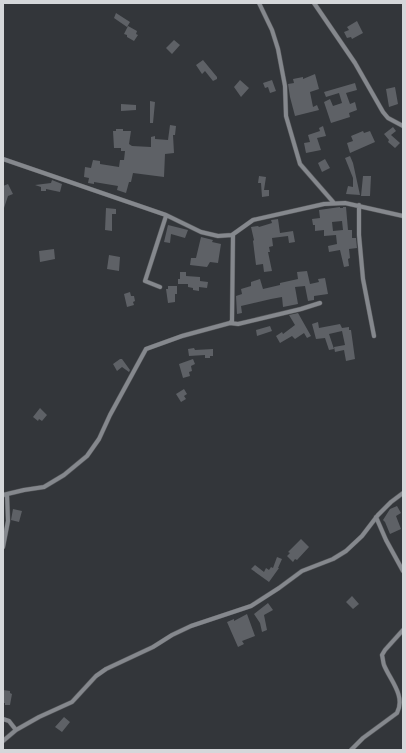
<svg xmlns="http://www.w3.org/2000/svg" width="406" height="753" viewBox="0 0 406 753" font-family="'Titillium Web',sans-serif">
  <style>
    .building { fill: #5e6166; fill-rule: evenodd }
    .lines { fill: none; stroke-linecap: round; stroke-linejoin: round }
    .street-casing { stroke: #535558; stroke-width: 5 }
    .street { stroke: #85888d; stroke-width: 4 }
  </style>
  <rect width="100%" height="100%" fill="#33363a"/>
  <path class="building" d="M116,13L130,22L127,27L114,18Z
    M357,21L363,33L352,39L351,37L347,38L344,32L349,30L347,27Z
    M128,26L137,31L136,34L138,35L134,41L127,37V35L124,34Z
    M174,40L180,45L172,54L166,48Z
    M203,60L217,77V79L213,81L205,71L202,74L196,65Z
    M315,74L319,89L310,92L313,107L317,105L319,110L295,116L290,97L288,84L294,83L293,79L303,77V79Z
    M240,80L249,88L241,97L234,87Z
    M272,80L276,91L270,93L268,87L265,88L263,83Z
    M355,83L357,90L346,93L350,104L355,102L357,110L349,113L350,117L331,123L324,102L330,99L333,106L342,103L339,93L326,97L324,92Z
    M395,87L398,104L389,107L386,89Z
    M150,101L155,102L153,123H150Z
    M121,104L136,105V110L121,111Z
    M170,125L176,126L175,135H173L174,153L165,154L164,177L133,173L131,182H129L126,193L117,190L118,186L94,182V184L88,183L89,178L84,177L85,167L91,168L93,160L100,161V164L119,167L120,160H124L125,151H121V148H114L113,131H116V129H123V131H131L129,144L132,146L151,147V137L155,136V139L168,140Z
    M323,126L326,136L317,138L321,150L306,153L304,143L310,142L308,135L320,131L319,128Z
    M393,127L396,131L391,135L400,143L395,148L388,142L389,140L384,134Z
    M363,131L364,133L370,131L375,142L350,153L347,143L353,141L351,136Z
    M350,156L353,163L360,195L346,194L348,186L353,187V178L345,158Z
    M325,159L330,168L322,172L318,163Z
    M259,176L266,177L264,190H269V196L262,197L261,183H258Z
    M363,176H371L370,196H361Z
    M52,180L62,184L60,192L46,189V191H41V187L35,185L51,183Z
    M8,184L13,194L8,196L4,208H3V186Z
    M340,207V208H343V207H346L348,230H352V238H356L357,248L349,249L350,258L348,259L349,266L344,267L340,250L329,252L328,246L337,244L336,235L324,236V230L315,231V225H313L312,219L320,218L319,210ZM342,221L343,230L333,231L332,222Z
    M106,208L116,209V214H112V231L105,230Z
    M278,219L280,233L293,231L295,242L289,243L288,236L272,238L273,246L269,247L270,252H268L272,271L264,272L263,264L256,265L253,241L254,240L251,227L258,226L259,227L272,223L271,220Z
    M168,225L188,230L185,238L171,234L170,243L164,242Z
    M201,237L213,240L212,242L221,244L218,263L210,262L207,267L190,265L191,258H196Z
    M54,249L55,259L40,262L39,251Z
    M109,255L120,257L119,271L107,269Z
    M307,271L310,284L319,282L318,279L325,278L328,294L314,296V300L308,301L305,286L295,287L298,304L283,307L282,297L271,299L241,306L242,313L237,314L236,296L242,294L241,289L251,286V282L260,279L263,289L280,285V283L298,279L297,272Z
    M180,272H186V276L200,277V281L208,282L207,288L199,287V291L193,290V288L188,287V284H178V279H180Z
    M168,286H177V294H175V302L168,303L166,289H168Z
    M130,292L131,296H134L135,301L133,302L134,305L127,307L124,294Z
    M298,313L311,336L307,338L304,333L295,339L292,336L280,343L276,336L282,332L283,334L295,325L289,315Z
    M318,322L319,328L340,324L342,328L349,327V330H351L355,359L346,361L344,350L335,352L334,347L345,345L342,331L329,334L334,349L329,350L325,338L316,339L312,324Z
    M270,326L272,331L257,336L256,330Z
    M194,348L195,350L213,349V356H210V358H205V355L189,356L188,349Z
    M120,359H122L130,370L129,372L122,367L117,371L113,364Z
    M193,359L195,364L191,366L192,371L189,372L190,376L183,378L179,364Z
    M184,389L187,394L184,396L186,399L181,402L176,394Z
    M40,408L47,415L42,421L39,419L38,421L33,417Z
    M397,506L401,513L396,516L401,529L390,534L385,522L383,520L390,509Z
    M13,509L22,511L19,522L11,520Z
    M301,539L309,547L297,560L295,559L293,562L287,556L290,553L288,552Z
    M277,557L282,559L278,568H279L269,582L251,569L255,565L264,572L266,568L269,570L271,567L273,568Z
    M352,596L359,604L353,609L346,602Z
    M268,603L273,610L264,615L267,630L262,632L260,623L254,614Z
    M247,614L255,636L242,641L244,644L238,647L227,622L234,619V621Z
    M3,690L10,691V693L12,694L10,705H5V703H3Z
    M64,717L70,722L62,732L55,727Z"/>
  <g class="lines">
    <g class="street-casing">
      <path id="street" d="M259,3L272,30L278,49L285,86L286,116L300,164L334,203
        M314,3L355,63L383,112L388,118L403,126
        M3,159L166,215L201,232L218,236L232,235L253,220L324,204L345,203L403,216
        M359,205V235L363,279L374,336
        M160,287L145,281L166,216
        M230,323L238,324L301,309L320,303
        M3,495L24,490L44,487L64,475L87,456L99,439L110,415L146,349L182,336L230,323L232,321L233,235
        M376,517L386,540L403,571
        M3,547L8,521L7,494
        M3,719L9,721L16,730
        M3,741L16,730L39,717L72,702L96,676L106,669L153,647L172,635L191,626L251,606L279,588L302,571L333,559L346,551L362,536L378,515L391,502L403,493
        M351,750L363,738L397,713C406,696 390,680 384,665C383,662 383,659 382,655L385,650L403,630"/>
    </g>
    <use href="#street" class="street"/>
  </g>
  <rect width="406" height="753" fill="none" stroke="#d5d7da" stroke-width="8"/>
</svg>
